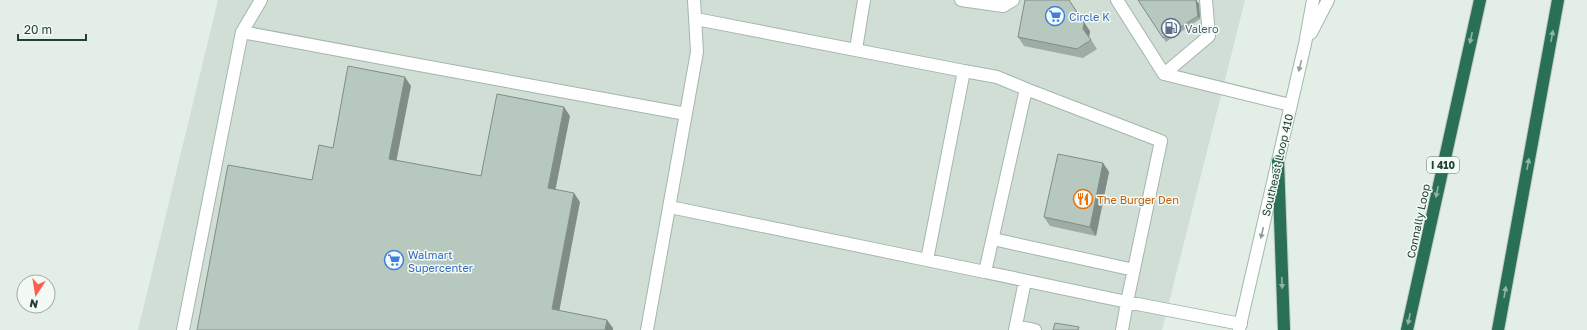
<svg xmlns="http://www.w3.org/2000/svg" width="1587" height="330" viewBox="0 0 1587 330" font-family="'Golos Text',sans-serif">
  <style>
    .built { fill: #d0ded5 }
    .lines { fill: none; stroke-linecap: round; stroke-linejoin: round }
    .lane-casing { stroke: #a4b6ad; stroke-width: 14 }
    .secondary-casing { stroke: #9fbaad; stroke-width: 14 }
    .highway-casing { stroke: #c1cac6; stroke-width: 14 }
    .lane { stroke: #fff; stroke-width: 12 }
    .secondary { stroke: #fff; stroke-width: 12 }
    .highway { stroke: #297056; stroke-width: 12 }
    .wall { fill: #9dada4 }
    .shaded-wall { fill: #808d86 }
    .building { fill: #b7c9bf; stroke: #808d86 }
    .oneway { fill: #8eb5a6 }
    .oneway2 { fill: #90a099 }
    .labels { text-anchor: middle; dominant-baseline: central; stroke-width: 3; stroke-linejoin: round; paint-order: stroke }
    .shield { fill: #f3faf5; stroke: #5f786d; stroke-width: 1 }
    .shield-label { font-size: 10px; font-weight: bold; fill: #204033 }
    .shop-label { font-size: 11px; fill: #366cbe; stroke: #f3faf5; text-anchor: start }
    .service-label { font-size: 11px; fill: #4e5e75; stroke: #f3faf5; text-anchor: start }
    .street-label { font-size: 11px; fill: #204033; stroke: #f3faf5 }
    .food-label { font-size: 11px; fill: #c56008; stroke: #f3faf5; text-anchor: start }
  </style>
  <rect width="100%" height="100%" fill="#e2eee6"/>
  <path class="built" d="M218,0H1245L1162,330H138Z"/>
  <g class="lines">
    <g class="lane-casing">
      <path id="lane" d="M961,0L1003,6L1013,0
        M1117,0L1164,74L1290,105
        M696,19L964,71
        M242,32L261,0
        M856,49L864,0
        M1164,74L1209,36L1206,0
        M1026,89L1161,141L1127,302L985,272Z
        M670,207L927,260
        M993,239L1134,270
        M985,272L927,260L964,71L997,77L1026,89
        M1016,326L1035,330
        M183,330L242,32C390,59 538,88 686,114
        M647,330L697,52L694,0
        M1015,330L1025,281
        M1122,330L1127,302L1241,324"/>
    </g>
    <g class="secondary-casing">
      <path id="secondary" d="M1311,33L1328,0
        M1239,330L1305,44L1313,0"/>
    </g>
    <g class="highway-casing">
      <path id="highway" d="M1278,161L1284,330
        M1407,330L1480,0
        M1498,330L1558,0"/>
    </g>
    <use href="#lane" class="lane"/>
    <use href="#secondary" class="secondary"/>
    <use href="#highway" class="highway"/>
  </g>
  <path class="wall" d="M1138,0H1196L1199,4L1200,19L1166,42Z
    M1090,31L1089,37L1097,49L1083,58L1024,46L1018,37Z
    M1103,163L1109,172L1096,236L1050,226L1044,217Z"/>
  <path class="shaded-wall" d="M1069,0L1090,31L1089,37L1097,49L1083,29Z
    M1196,0L1199,4L1200,19L1198,16Z
    M405,77L411,86L395,168L389,159Z
    M564,107L570,116L554,197L548,188Z
    M1103,163L1109,172L1096,236L1090,227Z
    M574,193L580,202L558,318L552,309Z
    M607,320L613,328V330H605Z"/>
  <path class="building" d="M1025,0H1069L1084,23L1083,29L1091,40L1077,49L1018,37Z
    M1138,0H1196L1198,16L1163,38Z
    M348,66L405,77L389,159L481,176L497,94L564,107L548,188L574,193L552,309L607,320L605,330H197L228,165L312,180L319,145L333,148Z
    M1058,154L1103,163L1090,227L1044,217Z
    M1055,323L1079,327L1078,330H1053Z"/>
  <defs><path id="oneway-solid" d="M-6-.8H1V-3.2L6.5 0L1 3.2V.8H-6Z"/></defs>
  <g class="oneway">
    <use href="#oneway-solid" transform="translate(1552 36) rotate(-80)"/>
    <use href="#oneway-solid" transform="translate(1471 38) rotate(102)"/>
    <use href="#oneway-solid" transform="translate(1528 164) rotate(-80)"/>
    <use href="#oneway-solid" transform="translate(1437 192) rotate(102)"/>
    <use href="#oneway-solid" transform="translate(1282 283) rotate(88)"/>
    <use href="#oneway-solid" transform="translate(1505 292) rotate(-80)"/>
    <use href="#oneway-solid" transform="translate(1409 319) rotate(102)"/>
  </g>
  <g class="oneway2">
    <use href="#oneway-solid" transform="translate(1300 66) rotate(104)"/>
    <use href="#oneway-solid" transform="translate(1262 233) rotate(103)"/>
  </g>
  <defs>
    <g id="supermarket-ring" transform="scale(1)"><circle r="9.5" fill="#f3faf5" stroke="#3f7fe0" stroke-width="1.5"/><path d="M-6-5.5h2.5l.6 2H6L4.5 2H-2.5L-4.4-4H-6ZM-1.5 3.2a1.3 1.3 0 1 0 .1 0ZM3 3.2a1.3 1.3 0 1 0 .1 0Z" fill="#3f7fe0"/></g>
    <g id="fuel-ring" transform="scale(1)"><circle r="9.5" fill="#f3faf5" stroke="#5c6f8a" stroke-width="1.5"/><path d="M-5.5-6h7V0h2V4h1.3V-2.5L3-4.5l.8-.8L6-3V5H2.5V1h-1V6h-7ZM-4.2-4.7v3.2H.2V-4.7Z" fill="#5c6f8a"/></g>
    <g id="restaurant-ring" transform="scale(1)"><circle r="9.5" fill="#f3faf5" stroke="#e8710a" stroke-width="1.5"/><path d="M-5-6h1v4h1v-4h1v4h1v-4h1v5L-1.5 .5V6h-2V.5L-5-1ZM5-6V6H3V1.5H1.5Q1.5-4 5-6Z" fill="#e8710a"/></g>
  </defs>
  <g fill-rule="evenodd">
    <use href="#supermarket-ring" x="1055" y="16"/>
    <use href="#fuel-ring" x="1171" y="28"/>
    <use href="#restaurant-ring" x="1083" y="199"/>
    <use href="#supermarket-ring" x="394" y="260"/>
  </g>
  <g class="labels">
    <rect class="shield" x="1427" y="157" width="32" height="16" rx="3"/>
    <g class="shield-label">
      <text x="1443" y="165">I 410</text>
    </g>
    <g class="shop-label">
      <text x="1069" y="16">Circle K</text>
      <text x="408" y="254">Walmart<tspan x="408" dy="13">Supercenter</tspan></text>
    </g>
    <g class="service-label">
      <text x="1185" y="28">Valero</text>
    </g>
    <g class="street-label">
      <text transform="translate(1277 165) rotate(-77)">Southeast Loop 410</text>
      <text transform="translate(1418 221) rotate(-78)">Connally Loop</text>
    </g>
    <g class="food-label">
      <text x="1097" y="199">The Burger Den</text>
    </g>
  </g>
  <g transform="translate(36 294) rotate(192)"><circle r="19" fill="#f3faf5" stroke="#9fb0a7"/>
  <path d="M0-3L7 15L0 10L-7 15Z" fill="#ff5e4e"/>
  <text y="-6" font-size="11" font-weight="bold" text-anchor="middle" fill="#204033">N</text>
  </g>
  <path d="M18 34v6h68v-6" fill="none" stroke="#204033" stroke-width="2"/>
  <text x="24" y="34" font-size="12" fill="#204033" stroke="#f3faf5" stroke-width="3" paint-order="stroke">20 m</text>
</svg>
